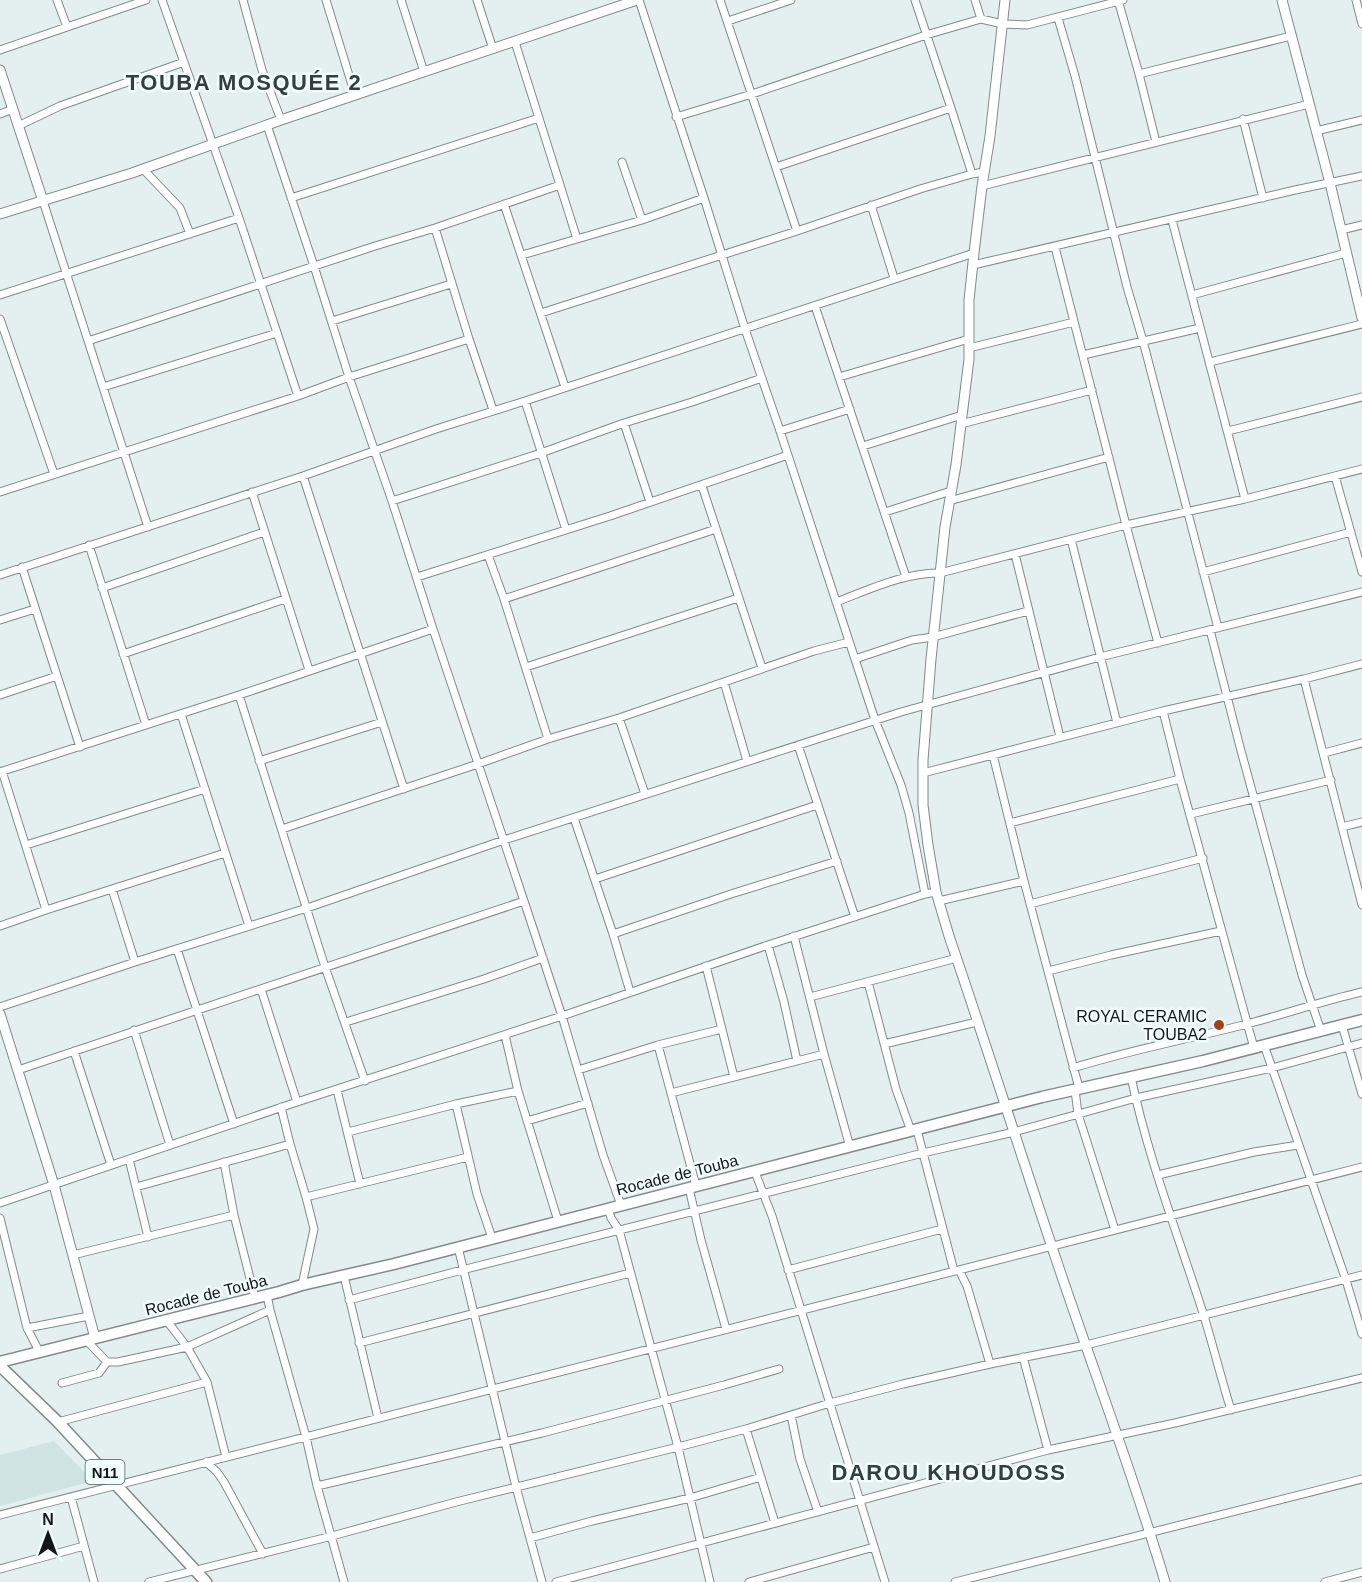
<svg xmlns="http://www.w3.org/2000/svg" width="1362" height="1582" viewBox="0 0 1362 1582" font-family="Helvetica,sans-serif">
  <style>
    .built { fill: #cfe4e2 }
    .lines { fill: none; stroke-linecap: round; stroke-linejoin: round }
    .street-casing { stroke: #808b8a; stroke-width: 9 }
    .secondary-casing { stroke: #808b8a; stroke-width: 11 }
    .primary-casing { stroke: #808b8a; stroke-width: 13 }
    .street { stroke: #fff; stroke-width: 7 }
    .secondary { stroke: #fff; stroke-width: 9 }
    .primary { stroke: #fff; stroke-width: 10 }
    .poi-dot { fill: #a53f17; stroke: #f1fdfc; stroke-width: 2 }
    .labels { text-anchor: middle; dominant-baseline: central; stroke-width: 5; stroke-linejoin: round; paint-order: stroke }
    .shield { fill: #f1fdfc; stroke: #565c5c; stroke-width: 1.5 }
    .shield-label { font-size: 15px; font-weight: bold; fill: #131717 }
    .poi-label { font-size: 16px; fill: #131717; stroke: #f1fdfc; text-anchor: end }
    .street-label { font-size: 16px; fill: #131717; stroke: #f1fdfc }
    .district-label { font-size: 22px; font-weight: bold; letter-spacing: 1.5px; fill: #343e3d; stroke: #f1fdfc }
  </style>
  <rect width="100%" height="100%" fill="#e4f0ef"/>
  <path class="built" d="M54,1441L93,1481L0,1506V1455Z"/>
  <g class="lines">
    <g class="street-casing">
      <path id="street" d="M57,0L67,27
        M162,0L239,218L298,396
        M243,0L262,70L281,120
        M326,0L355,95
        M401,0L424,72
        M477,0L493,49
        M639,0L704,198L745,329L780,431L875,720L901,785L909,813L925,894
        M720,0L797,231
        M915,0L951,108L972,174
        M975,0L981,19
        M1118,0L1139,74L1156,142
        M1356,0L1362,24
        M1058,18L1075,76L1127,287L1143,341L1218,628
        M728,21L791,0
        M515,42L577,239
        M0,50L146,0
        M1139,74L1291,36
        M0,114L13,109
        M676,117L752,94L926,35L981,19L1003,24L1027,25L1123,0
        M1243,119L1263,198
        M267,125L314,266L349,377L392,501L433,629L524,901L562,1016L603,1155L621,1205
        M18,126L60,106L184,62
        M1316,131L1362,120
        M622,162L642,220
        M776,167L951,108
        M143,169L180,208L190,234
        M982,186L1309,104
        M291,198L539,118
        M43,201L148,527
        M504,204L565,387
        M871,205L894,278
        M1172,220L1245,499
        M435,228L469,339L493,410
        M1341,230L1362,225
        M1055,247L1126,525L1158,643
        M522,255L642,220L704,198
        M973,265L1295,190L1362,176
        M0,295L239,218
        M1192,295L1346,253
        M815,306L906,577
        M541,313L797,231L920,189L972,174L984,172
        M0,319L54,474
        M332,321L451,284
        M88,341L375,246L435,228L560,185
        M969,348L1074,322
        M1083,355L1200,328
        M1210,362L1362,324
        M839,377L969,339
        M103,387L277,333
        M525,401L566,530
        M624,423L650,502
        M961,424L1092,390
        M780,431L850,409
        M1228,431L1362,397
        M863,446L962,415
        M303,476L404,789
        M1335,476L1362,572
        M702,486L762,668
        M0,492L298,396L349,377L469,339
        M252,492L309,670
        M392,501L541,453L624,423L692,402L762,378
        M949,501L1109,457
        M885,512L951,491
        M1071,539L1117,723
        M89,545L146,725
        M1015,554L1060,737
        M488,555L504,599L548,739
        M22,567L80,747
        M1203,572L1351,532
        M0,575L303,476L436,429L525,401L974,253
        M417,577L610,516L788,455
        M102,588L264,532
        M504,599L716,529
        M836,602C868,590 906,572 940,573L1126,525L1245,499L1362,469
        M0,620L35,609
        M1210,630L1240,747L1302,975L1321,1031
        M123,654L285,599
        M855,659L912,640L933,637L1028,611
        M526,667L738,598
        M1304,679L1362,905
        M724,682L747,761
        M0,695L57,676
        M239,695L325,967L365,1081
        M1163,711L1180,779L1254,1048
        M181,714L249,926
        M619,718L645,794
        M798,745L855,917
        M1324,753L1362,743
        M993,755L1024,881L1079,1088
        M259,761L382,722
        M2,771L46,910
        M0,772L239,695L433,629
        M923,773L1163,711L1304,679L1362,664
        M1191,814L1331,780
        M574,818L613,934L630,992
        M1010,823L1180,779
        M1342,827L1362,822
        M282,829L478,764L548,739L619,718L814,651L849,642
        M26,845L205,789
        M595,879L817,805
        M112,889L135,962
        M939,901L1024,881
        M1030,904L1203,858
        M0,926L46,910L225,853
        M613,934L731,894L837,861
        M794,936L824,1054L850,1147
        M768,945L784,1002L797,1061
        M177,949L234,1124
        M706,966L734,1077
        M1048,971L1111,955L1221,931
        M868,982L896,1089L911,1131
        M261,989L297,1102
        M810,997L957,958
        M0,1007L135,962L307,908L504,840L901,712L1100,657L1362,592
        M346,1022L484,979L543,958
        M1342,1025L1362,1094
        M134,1030L170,1145
        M505,1035L518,1091L558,1221
        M884,1044L977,1022
        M658,1045L696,1186
        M1264,1045L1346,1280L1362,1334
        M74,1051L111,1165
        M1073,1068C1130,1050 1189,1039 1247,1024C1285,1014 1323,1001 1362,992
        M18,1070L524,901
        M578,1070L658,1045L722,1029
        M1131,1077C1148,1158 1178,1235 1203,1313C1213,1345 1221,1378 1231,1410
        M337,1090L360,1184
        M1075,1090L1078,1114L1115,1230
        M671,1093L824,1054
        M456,1104L477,1194L492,1238
        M281,1107L290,1144L306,1197L314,1229L302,1285
        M527,1121L588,1103
        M917,1130L954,1271
        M348,1132L456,1104L518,1091
        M129,1159L148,1237
        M224,1162L234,1215L255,1298
        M755,1172L772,1216L885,1582
        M1158,1175L1254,1152L1298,1145
        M136,1187L290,1144
        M689,1188L701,1240L726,1329
        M306,1197L468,1157
        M0,1203L297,1102L562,1016L768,945L925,894L936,892
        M608,1208L611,1218L619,1230L678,1447L710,1582
        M0,1218L27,1328L40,1353
        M458,1247L516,1487L542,1582
        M73,1255L234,1215
        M788,1270L942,1229
        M959,1270L967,1286L990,1364
        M344,1276L378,1418
        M267,1295L270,1310L306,1437L317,1486L344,1582
        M349,1300L462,1270L923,1153L1014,1132L1136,1098L1272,1068L1362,1043
        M167,1321L187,1347L207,1382L226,1457
        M27,1328L89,1316
        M86,1340L107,1362H118L187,1347L270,1310
        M359,1343L630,1273
        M1023,1357L1048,1450
        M62,1383L99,1373L107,1362
        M791,1415L800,1459L818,1512
        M58,1422L207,1382
        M746,1429L775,1523
        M206,1462L217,1472L224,1482L263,1554
        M317,1486L542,1433L724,1385L779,1369
        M71,1497L94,1582
        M0,1515L1362,1167
        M530,1538L592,1521L690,1498L761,1477
        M0,1569L84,1546
        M149,1582L332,1536L456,1502L678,1447L746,1429L830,1403L903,1384L990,1364L1086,1345L1362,1275
        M556,1582L1048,1450L1175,1423L1362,1378
        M749,1582L874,1547
        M955,1582L1362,1479
        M1325,1582L1362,1572"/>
    </g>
    <g class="secondary-casing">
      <path id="secondary" d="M1005,0L990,136L982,186L974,253L969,300V359L956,465L945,527L931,659L923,760V805L928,845L936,892L949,936C986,1044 1020,1152 1056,1259C1092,1367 1133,1473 1165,1582
        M1282,0L1330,183L1362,318
        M0,70L43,201
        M0,214L132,173L281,120L637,0
        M0,1014L54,1185L95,1338"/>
    </g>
    <g class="primary-casing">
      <path id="primary" d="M0,1362L279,1292L302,1285L394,1264L1042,1097L1203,1061L1362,1020
        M0,1366L58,1422L206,1582"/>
    </g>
    <use href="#street" class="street"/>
    <use href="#secondary" class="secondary"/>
    <use href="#primary" class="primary"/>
  </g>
  <circle class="poi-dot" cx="1219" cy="1025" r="6"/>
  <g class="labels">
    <rect class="shield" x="85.5" y="1460" width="39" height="24" rx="4.5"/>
    <g class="shield-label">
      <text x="105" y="1472">N11</text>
    </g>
    <g class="poi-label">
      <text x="1207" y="1016">ROYAL CERAMIC<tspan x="1207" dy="18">TOUBA2</tspan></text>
    </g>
    <g class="street-label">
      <text transform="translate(677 1175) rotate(-14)">Rocade de Touba</text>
      <text transform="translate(206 1295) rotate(-14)">Rocade de Touba</text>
    </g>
    <g class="district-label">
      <text x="244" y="82">TOUBA MOSQUÉE 2</text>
      <text x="949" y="1472">DAROU KHOUDOSS</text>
    </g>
  </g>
  <g transform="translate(48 1534)" stroke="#f1fdfc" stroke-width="4.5" paint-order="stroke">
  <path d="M0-4.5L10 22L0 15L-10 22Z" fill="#131717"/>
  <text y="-9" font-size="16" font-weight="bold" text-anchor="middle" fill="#131717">N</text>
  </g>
</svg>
